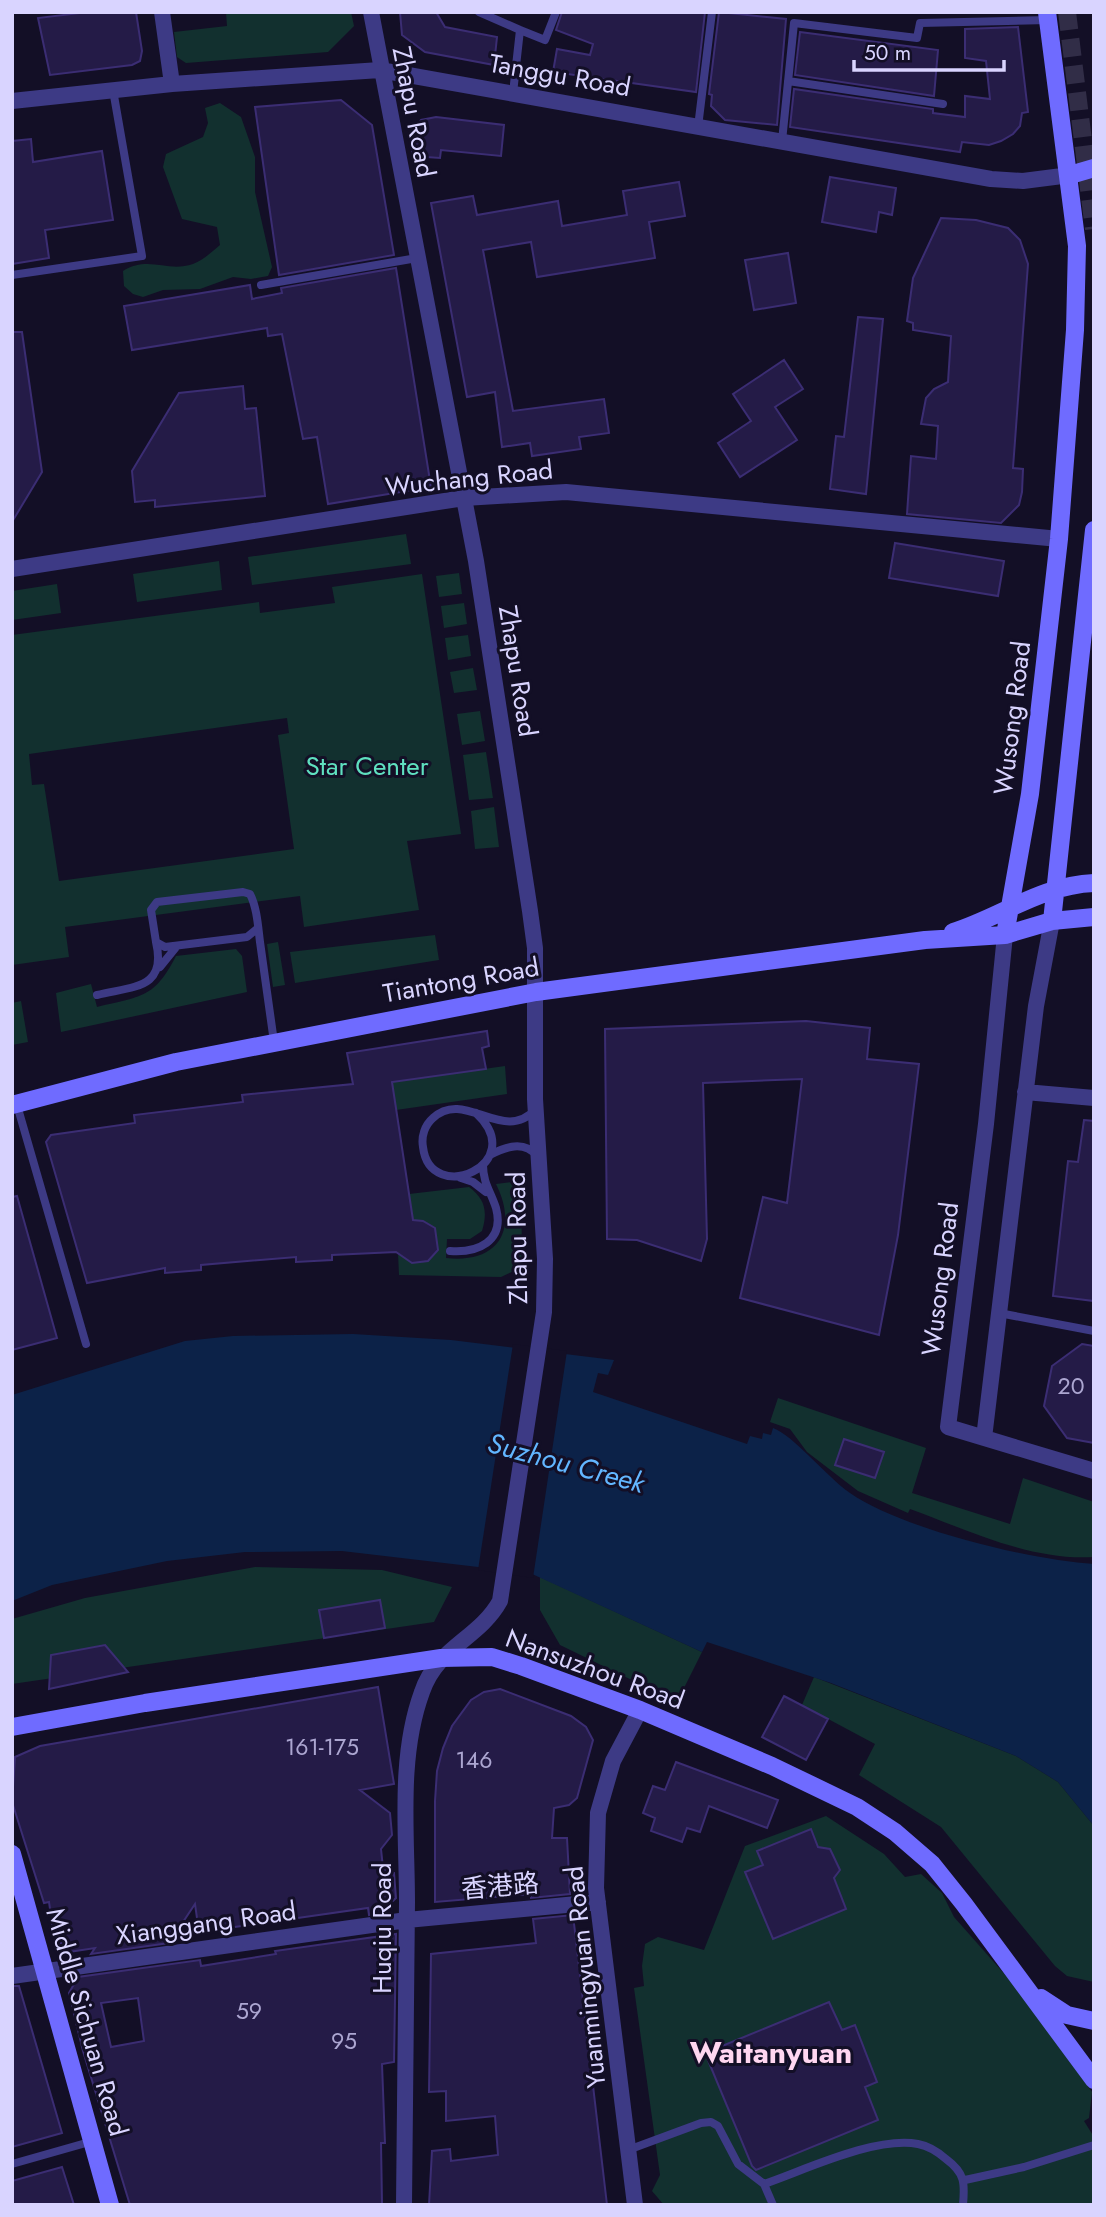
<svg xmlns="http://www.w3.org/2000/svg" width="1106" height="2217" viewBox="0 0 1106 2217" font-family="Jost,'Noto Sans SC',sans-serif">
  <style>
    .green { fill: #12302f; fill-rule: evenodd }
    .water { fill: #0c2248 }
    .pier { fill: #130f26 }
    .building { fill: #241b47; stroke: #3b2d73; stroke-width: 2; fill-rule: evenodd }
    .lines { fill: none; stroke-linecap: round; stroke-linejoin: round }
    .primary-tunnel { stroke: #312d47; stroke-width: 18; stroke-dasharray: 18 9; stroke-linecap: butt }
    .lane { stroke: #3d3a85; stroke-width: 8 }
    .street { stroke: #3d3a85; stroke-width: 16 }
    .secondary { stroke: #6f6bff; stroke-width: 18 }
    .labels { text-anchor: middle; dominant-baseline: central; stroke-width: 6; stroke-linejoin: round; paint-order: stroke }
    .number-label { font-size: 23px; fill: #aca6d1 }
    .street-label { font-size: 26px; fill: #d9d4ff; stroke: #130f26 }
    .park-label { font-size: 26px; fill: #5fe0c0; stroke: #130f26 }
    .water-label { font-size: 28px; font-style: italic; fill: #62b6ff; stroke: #130f26 }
    .quarter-label { font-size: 30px; font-weight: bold; fill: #ffd6f0; stroke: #130f26 }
  </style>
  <rect width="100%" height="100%" fill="#130f26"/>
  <path class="green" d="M226,12H351L354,26L328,52L186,63L177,57L174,32L227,26Z
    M220,103L241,117L255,157V192L272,267L268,276L251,279L233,277L200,289L163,290L143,297L133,294L124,286L123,271C149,255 167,273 193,264C203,260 212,252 220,245L217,227L182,219L163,167L166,154L203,137L208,123L205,108Z
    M406,534L411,564L252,585L248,557Z
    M219,561L222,590L137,602L133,574Z
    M459,573L462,594L439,597L436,576Z
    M422,574L461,834L407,841L419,910L304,927L300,896L65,927L69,957L12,965V635L259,602L260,613L335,603L332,587ZM287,718L289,733L278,735L294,849L59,881L44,784L32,785L29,754Z
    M57,584L61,613L12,620V591Z
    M464,603L467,624L444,628L441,606Z
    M468,635L471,656L448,660L445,638Z
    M473,668L477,690L454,693L450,672Z
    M480,711L485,741L462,745L457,714Z
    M486,752L493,798L469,800L463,755Z
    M494,807L499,847L475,849L471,811Z
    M435,935L439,960L295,983L290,952Z
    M278,942L285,985L273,987L267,944Z
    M236,949L242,956L247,992L61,1032L56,993L91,984L97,1007C141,996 154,999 176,956Z
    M21,1001L28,1042L12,1045V1003Z
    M505,1066L507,1094L396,1110L392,1082Z
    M521,1181L522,1256L518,1269L501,1277L399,1275L398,1253L412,1263L428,1261L438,1250L435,1228L423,1221L413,1220L409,1194L469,1187C485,1199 488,1211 482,1231L470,1239H447L446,1258C498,1264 519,1230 496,1184Z
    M778,1398L926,1448L912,1493L1010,1524L1023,1478L1094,1502V1557C1030,1561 968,1530 910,1509L908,1513L858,1491L807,1452L790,1429L770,1422Z
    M255,1567L382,1570L452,1587L434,1622L12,1684V1619L85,1598Z
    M540,1577L702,1652L677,1702L560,1645L540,1610Z
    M814,1677L1016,1756L1058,1782L1094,1826V1982L1067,1976L1055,1966L941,1827L859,1775L875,1744L802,1705Z
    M826,1816L884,1854L905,1877L921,1874L942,1893L954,1917L1015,1986L1092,2092L1089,2118L1084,2121L1094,2137V2205H664L652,2191L660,2175L634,1988L644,1986L642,1966L645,1944L658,1937L704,1950L745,1846Z"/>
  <path class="water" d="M353,1334L451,1340L614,1360L608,1375L598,1373L593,1392L747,1444L750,1436L762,1439L763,1433L771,1435L773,1428C793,1435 827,1477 850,1493C902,1529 1030,1560 1094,1564V1826L1058,1782L1016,1756L831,1683L707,1642L702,1652L530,1573L342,1551L245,1552L167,1561L52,1585L12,1601V1395L185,1341L233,1336Z"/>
  <path class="pier" d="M513,1344L567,1351L533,1578L478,1570Z"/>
  <path class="building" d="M88,12H136L142,51L140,61L132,65L50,75L38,18Z
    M400,12H436L445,27L497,37L494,65L425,52L402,35Z
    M562,12H705L696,92L553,72L557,49L590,55L593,44L556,30Z
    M719,12L786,19L777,125L725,120L711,106L712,95L709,94Z
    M1018,27L1028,112L1022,113L1020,126L1013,134L1001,141L989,145L962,142L960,152L790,127L794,89L933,109V113L965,117V96L990,99L986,61L965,58V29Z
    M800,32L938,50L934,96L795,75Z
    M341,100L372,125L394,255L279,275L255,107Z
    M436,117L504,125L501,156L441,150L440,158L412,156L413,130L421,120Z
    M31,139L33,162L102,151L113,220L45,230L49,258L12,264V141Z
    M830,177L896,188L892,215L879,212L876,232L822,222Z
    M679,182L685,216L649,222L655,258L537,277L531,242L483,250L513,411L604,399L609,433L579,437L581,449L532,456L530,443L502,447L495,392L467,397L431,203L473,196L477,215L558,201L562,226L627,215L623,191Z
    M941,218L976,220L1008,228L1020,240L1028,264L1013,468L1023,469L1022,492L1019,505L1001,523L907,514L911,456L936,459L938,426L921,424L926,398L934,389L948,382L951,336L913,330V323L907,321L913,278Z
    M788,253L796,303L754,310L745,260Z
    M396,268L431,487L328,504L317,437L303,439L282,334L268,336L267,328L132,350L124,306L250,285L252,299L282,293L281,288Z
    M858,317L883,319L866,494L830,489L836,436L844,437Z
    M12,332H22L42,472L12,522Z
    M784,360L803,389L775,407L797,440L740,477L718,443L751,421L733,394Z
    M243,386L245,409L256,408L265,496L155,507V500L135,502L132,471L179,393Z
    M895,543L1004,561L998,596L889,578Z
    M806,1021L870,1028L867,1059L919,1064L898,1235L879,1335L740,1298L763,1197L787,1203L802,1079L703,1083L707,1239L701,1261L637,1240L607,1239L605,1029Z
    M487,1031L489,1046L482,1048L486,1069L392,1082L413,1220L423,1221L435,1228L438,1250L428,1261L412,1263L396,1252L332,1255V1260L296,1262V1257L201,1265V1270L165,1273V1268L87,1283L46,1142L51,1135L135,1123L134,1115L243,1102L242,1095L353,1084L347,1053Z
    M1084,1120L1094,1121V1301L1053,1296L1068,1161L1078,1162Z
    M17,1196L57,1338L12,1350V1197Z
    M1082,1344L1094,1346V1443L1067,1438L1044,1406L1052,1366Z
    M844,1439L884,1452L875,1478L835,1465Z
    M380,1600L385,1628L324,1638L319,1610Z
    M105,1645L128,1672L49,1689L51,1655Z
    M378,1687L394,1784L360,1790L390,1813L392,1835L381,1849L383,1868L394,1873L396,1898L380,1913L369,1915L368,1908L199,1932L195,1904L169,1943L91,1954L95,1948L62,1953L60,1935L54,1936L49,1902L44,1903L12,1802L15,1757L40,1746Z
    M500,1689L571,1716L586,1727L593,1740L577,1798L569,1805L554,1808L552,1838H567L570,1894L531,1898V1894L435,1902V1801L437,1771L443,1748L452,1726L471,1700L484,1692Z
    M784,1696L828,1719L806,1760L762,1737Z
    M676,1762L778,1800L767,1828L709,1806L700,1832L687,1828L682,1842L651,1831L655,1818L643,1813L653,1786L665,1790Z
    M811,1829L818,1847L830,1849L840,1870L834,1878L846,1909L773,1939L745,1872L763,1865L757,1851Z
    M573,1915L607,2205H429L432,2151L450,2149L451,2161L498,2155L495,2116L446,2121V2091L429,2092L431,1954L536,1943L533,1919Z
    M396,1934L394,2062L382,2064L385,2143H381L382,2204L130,2205L83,2051L69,1993L78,1977L200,1960L201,1966L276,1954L275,1951ZM138,1998L144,2041L111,2047L101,2003Z
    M12,1986H19L62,2133L12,2147Z
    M829,2002L842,2030L855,2025L877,2082L865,2087L878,2120L756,2170L752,2166L705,2053Z
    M62,2167L74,2205H12V2181Z"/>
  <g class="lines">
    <path class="primary-tunnel" d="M1067,12L1094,229"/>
    <path class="lane" d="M479,12L520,30L513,93
      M520,30L545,40L556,12
      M788,81L943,104
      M698,127L712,12
      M782,141L794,23L917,38L920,23L1048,20
      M12,275L142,256L113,90
      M261,285L417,258
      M258,928L247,937L165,947L156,942L151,910L157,902L243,892L250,894C257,908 258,926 260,942L274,1042
      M160,967L177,946
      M97,995C134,986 167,989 156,942
      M17,1105L86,1344
      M476,1113C531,1164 430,1207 423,1147C421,1136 425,1125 433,1118C465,1088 503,1145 536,1109
      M490,1155C505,1147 524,1140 537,1156
      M461,1178L473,1182L486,1192
      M450,1251C477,1253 505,1242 496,1208C491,1192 483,1183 483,1165
      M999,1313L1094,1331
      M628,2150L701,2123L711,2122L718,2126L738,2164L764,2184L773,2205
      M12,2164L93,2141
      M965,2180L1024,2167L1094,2145
      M764,2184C805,2170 875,2136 918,2144C929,2146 938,2152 946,2159C965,2173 965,2183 963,2205"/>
    <path class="street" d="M162,12L172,84
      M371,12L476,561L530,911L535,948V1099L545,1259L544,1312L500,1601C479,1639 437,1647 422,1692C398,1757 407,1834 407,1902C406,2003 405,2104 404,2205
      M12,101L172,84L380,70L991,179L1023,181L1070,175
      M12,569L464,498L566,492L1059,539
      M1005,935L986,1124L948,1427L1094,1471
      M1025,1092L1094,1098
      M984,1438L1036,1006L1052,921
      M12,1976L407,1920L598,1902
      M635,2205L596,1888L598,1813L613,1761L640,1710"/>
    <path class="secondary" d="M1070,175L1094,168
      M1052,921L1094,530
      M953,932C1001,917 1041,885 1094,883
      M1005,935L1030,794L1059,539L1075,330L1077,246L1047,12
      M12,1105L176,1062L536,992L925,940L1005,935L1052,921L1094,917
      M12,1727L145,1703L441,1658L492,1657L521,1666L640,1710L772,1766L857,1807L895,1832L932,1864L964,1904L1094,2080
      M12,1854L110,2205
      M1041,1998L1067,2015L1094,2021"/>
  </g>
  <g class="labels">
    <g class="number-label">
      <text x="1071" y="1386">20</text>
      <text x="322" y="1747">161-175</text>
      <text x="474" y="1760">146</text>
      <text x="249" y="2011">59</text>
      <text x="344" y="2041">95</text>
    </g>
    <g class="street-label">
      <text transform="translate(560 75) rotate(10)">Tanggu Road</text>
      <text transform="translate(414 112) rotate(79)">Zhapu Road</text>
      <text transform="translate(469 478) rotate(-6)">Wuchang Road</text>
      <text transform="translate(518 671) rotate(81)">Zhapu Road</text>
      <text transform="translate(1012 718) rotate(-83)">Wusong Road</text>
      <text transform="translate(461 980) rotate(-10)">Tiantong Road</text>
      <text transform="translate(517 1238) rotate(-91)">Zhapu Road</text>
      <text transform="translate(940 1279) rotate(-83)">Wusong Road</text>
      <text transform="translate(595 1669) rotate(20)">Nansuzhou Road</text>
      <text transform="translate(500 1886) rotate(-5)">香港路</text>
      <text transform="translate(206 1923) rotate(-8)">Xianggang Road</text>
      <text transform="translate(382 1928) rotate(-90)">Huqiu Road</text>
      <text transform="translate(585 1977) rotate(-96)">Yuanmingyuan Road</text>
      <text transform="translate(87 2022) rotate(74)">Middle Sichuan Road</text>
    </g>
    <g class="park-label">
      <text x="367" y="766">Star Center</text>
    </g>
    <g class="water-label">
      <text transform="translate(566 1463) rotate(15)">Suzhou Creek</text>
    </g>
    <g class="quarter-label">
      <text x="771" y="2052">Waitanyuan</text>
    </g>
  </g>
  <rect width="1106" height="2217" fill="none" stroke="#d9d4ff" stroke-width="28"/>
  <path d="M854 60v10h150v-10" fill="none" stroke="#d9d4ff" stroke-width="3.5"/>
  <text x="864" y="60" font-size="21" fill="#d9d4ff" stroke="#130f26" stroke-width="5" paint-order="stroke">50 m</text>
</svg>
